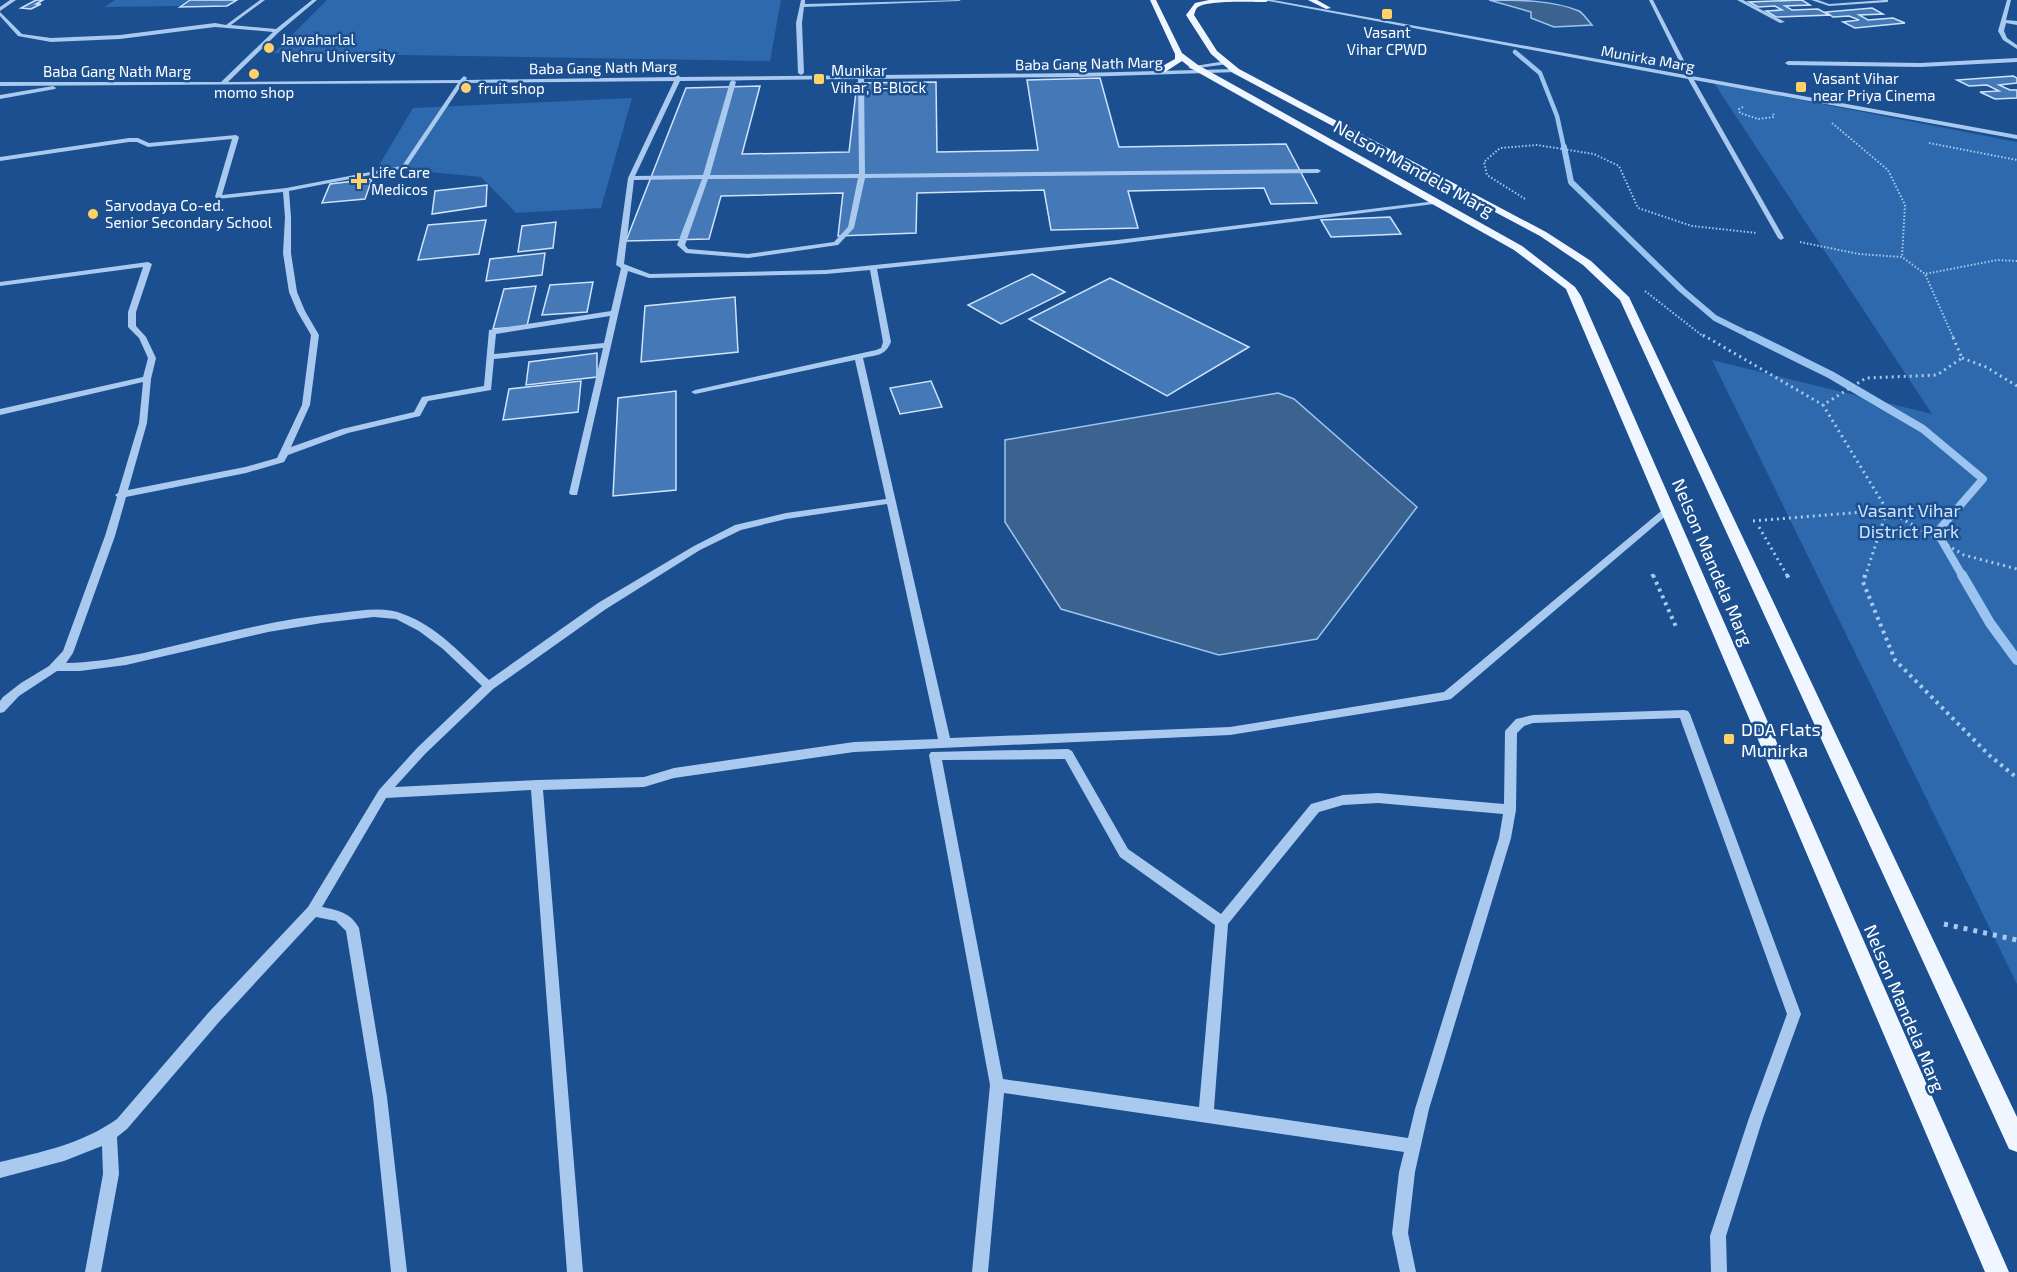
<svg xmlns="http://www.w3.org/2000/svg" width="2017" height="1272" viewBox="0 0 2017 1272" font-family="'Exo 2',sans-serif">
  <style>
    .green { fill: #2e69ad }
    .water { fill: #3c6290; stroke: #9cc4f0; stroke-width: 1.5 }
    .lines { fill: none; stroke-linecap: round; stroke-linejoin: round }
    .stream-far3 { stroke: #9cc4f0; stroke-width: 4.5 }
    .stream-far2 { stroke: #9cc4f0; stroke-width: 6 }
    .stream-far1 { stroke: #9cc4f0; stroke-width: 8 }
    .stream { stroke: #9cc4f0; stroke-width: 10 }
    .building { fill: #4478b7; stroke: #cfe3fa; stroke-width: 1.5 }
    .path-far3 { stroke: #a9c9ee; stroke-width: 2; stroke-dasharray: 1.5 2; stroke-linecap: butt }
    .path-far2 { stroke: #a9c9ee; stroke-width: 3; stroke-dasharray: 2 4; stroke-linecap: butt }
    .path-far1 { stroke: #a9c9ee; stroke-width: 4; stroke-dasharray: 3 4.5; stroke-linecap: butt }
    .path { stroke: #a9c9ee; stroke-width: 5; stroke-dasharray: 4 6; stroke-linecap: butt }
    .minor { fill: #a9c9ee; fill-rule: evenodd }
    .major { fill: #f0f6ff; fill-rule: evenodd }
    .poi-dot { fill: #ffd166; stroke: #1b4f8f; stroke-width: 2 }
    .labels { text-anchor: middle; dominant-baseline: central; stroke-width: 5; stroke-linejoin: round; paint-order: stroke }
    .far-poi-label { font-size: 15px; fill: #fff; stroke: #1b4f8f; text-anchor: start }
    .far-street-label { font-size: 15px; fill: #fff; stroke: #1b4f8f }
    .street-label { font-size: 18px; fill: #fff; stroke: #1b4f8f }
    .park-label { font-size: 18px; fill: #cfe3fa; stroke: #1b4f8f }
    .poi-label { font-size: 18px; fill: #fff; stroke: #1b4f8f; text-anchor: start }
  </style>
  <rect width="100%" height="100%" fill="#1b4f8f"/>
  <path class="green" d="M115,0H188L178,6L104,7Z
    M327,0H781L770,61L274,53Z
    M1714,83L2017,142V984L1712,360L1932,414Z
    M632,98L601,208L516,213L481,177L378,167L413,108Z"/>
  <path class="water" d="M1489,0C1518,0 1553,0 1579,11C1584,14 1588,21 1592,25L1554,27L1531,18V12Z
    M1278,393L1294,399L1417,507L1317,639L1219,655L1061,609L1005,522V440Z"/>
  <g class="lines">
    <path class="stream-far3" d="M1515,52L1540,73L1557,116L1564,148"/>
    <path class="stream-far2" d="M1564,147L1571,182L1682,290L1715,318L1753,337"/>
    <path class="stream-far1" d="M1750,335L1831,375L1923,429L1983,479L1937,532L1963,577"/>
    <path class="stream" d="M1962,575L1990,623L2017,660"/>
  </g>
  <path class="building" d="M36,0H43L36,4H41L31,9L21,8Z
    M190,0H237L227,6L180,7Z
    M1802,0L1810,5L1785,6L1792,10L1818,9L1829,15L1776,17L1766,11L1782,10L1775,6L1758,7L1749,2Z
    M1872,8L1883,14L1859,15L1868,20L1893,18L1905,23L1855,28L1843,22L1859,20L1849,16L1833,17L1826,12Z
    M2013,76L2017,78V83L1999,85L2010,90H2017V98L1995,99L1980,92L1999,91L1987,85L1969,86L1957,80Z
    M1100,78L1119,147L1286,144L1317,203L1271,204L1264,188L1128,191L1138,228L1051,230L1044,190L917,193L916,233L838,236L843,193L721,196L709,239L626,241L686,88L760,86L742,154L849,152L857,83L936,82L937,152L1038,150L1027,80Z
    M372,179L365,199L322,203L330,184Z
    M487,185L486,206L432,214L435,191Z
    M1390,217L1401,234L1331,237L1321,220Z
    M486,220L479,254L418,260L428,225Z
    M556,222L553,248L518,252L522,226Z
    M545,253L542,275L486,281L490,259Z
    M1032,274L1065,292L1001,324L968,305Z
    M1110,278L1249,347L1167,396L1029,319Z
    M593,282L587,312L542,315L550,285Z
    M536,286L527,326L493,329L504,289Z
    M735,297L738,352L641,362L645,306Z
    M597,353V377L526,385L529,362Z
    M581,381L578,412L503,420L509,389Z
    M931,381L942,407L900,414L890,388Z
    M676,391V490L613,496L618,398Z"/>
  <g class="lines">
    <path class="path-far3" d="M1743,107L1739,109L1740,113L1758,119L1774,117L1773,113
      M1832,123L1888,170L1905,205L1902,257
      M1929,143L2017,160
      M1525,199L1487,175L1484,162L1500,148L1537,145L1594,154L1619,166L1638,208L1692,226L1757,233
      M1800,242L1859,254L1902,257L1925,274
      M1645,291L1704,337
      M1953,337L1925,274L1997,260L2017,261"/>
    <path class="path-far2" d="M1703,335L1823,405
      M1962,358L1986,367L2017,386
      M1753,521L1887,510L1964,555L2017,569
      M1759,527L1788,577
      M1652,574L1653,577
      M1865,577L1887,510L1823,405L1866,378L1937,375L1962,358L1952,335"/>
    <path class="path-far1" d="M1653,575L1677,629
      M1787,575L1790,581
      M1865,575L1863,582L1895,660L1989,755L2017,778"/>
    <path class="path" d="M1944,924L2017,940"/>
    <path class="minor" d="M10,0H16L0,11V7Z
      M260,0H265L231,25L276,29L312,0H317L279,32L228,82L460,80L464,76L467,78L466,80L674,77L673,75L676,73L680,77L1079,73L1236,69L1238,70V72L1079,77L864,79L865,174L1318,169L1321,171L1318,173L865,178L854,228L838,245L748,258L686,253L677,245L702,179L634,180L624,264L650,274L826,270L1118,240L1436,201L1437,202L1434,204L1118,244L877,269L891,342C885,356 877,355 863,358L950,738L1230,727L1444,692L1666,507H1672L1674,509L1451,699L1447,700L1230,735L854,752L674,778L644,787L543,790L583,1272H567L531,790L386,798L322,907C338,910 351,913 359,928L387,1097L407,1272H391L373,1097L346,931L336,921L316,917L219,1022L127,1129L117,1137L119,1174L101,1272H85L103,1174L102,1146L64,1161L0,1178V1162C41,1152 82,1144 117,1119L209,1012L308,907L379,790L417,748L482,686L443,649L419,631L396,619L374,617L322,623L268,632L126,665L80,671H57L19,696L4,712L0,713V701L3,697L21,683L49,666L63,651L105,536L117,497L115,495L118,493L139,423L143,382L0,415V409L143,377L148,358L139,338L128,327V312L143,267L0,286V282L148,262L152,264L136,312V326L146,337L156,358L151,379L147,423L128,490L245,467L277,458L302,405L311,335L297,311L289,292L283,253L285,217L283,192L218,199L215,197L232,139L148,147L137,142H129L0,161V157L129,138H138L149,143L236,135L239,137L222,195L286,188L402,166L458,83L0,86V82H221L273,32L215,27L120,39L51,42L18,36L0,16V12L22,34L51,38L120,35L215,23L226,25ZM858,79L859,174L710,175L736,82L733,80L730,82L703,175L635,176L680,81ZM674,81L628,178L616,265L621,268L611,311L489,330L484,386L422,397L414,412L342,429L291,447L310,405L319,335L305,311L297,292L291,253V217L289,191L406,168L463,83ZM858,178L848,227L834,242L748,254L688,249L685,245L708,179ZM870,270L883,342L881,348L876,350L695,390L691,392L695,394L855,360L886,499L786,513L735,525L694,546L598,603L489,680C463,656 437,626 403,614C383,606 360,611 340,613C299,617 258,625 218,635C168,647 118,662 66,663L73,653L115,536L126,497L246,473L284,462L288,455L348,433L420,416L428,401L491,390L494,359L603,348L569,493L571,495H577L628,271L649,278L826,274ZM610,316L604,343L494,354L496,334ZM887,504L938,739L854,742L674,768L644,777L537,780L395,787L425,754L493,689L606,609L700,550L741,530L786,519Z
      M801,0H805V4L961,0L959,1L804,7L802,23L804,73L801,75L798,73L796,23Z
      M1263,0H1273L1686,75L1649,0H1653L1692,76L2017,135V139L1694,80L1784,238L1781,240L1778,238L1688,79Z
      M1737,0H1743L1785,22L1780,23Z
      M1811,0H1818L1829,4L1884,0H1888V2L1829,6Z
      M2007,0H2011L2006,20L2017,21V25L2006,23L2004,31L2007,38L2017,45V49L2003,40L1998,31Z
      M2017,58V62L1920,67L1788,65L1785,63L1788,61L1920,63Z
      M1226,61L1228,64L1191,69L1188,67Z
      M53,86L56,88L55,89L0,99V95Z
      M1684,710L1688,711L1690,714L1801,1014L1763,1118L1726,1236L1727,1272H1711L1710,1236L1749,1118L1787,1014L1680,718L1533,723L1524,726L1517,733L1516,810L1511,838L1429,1109L1415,1172L1408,1233L1416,1272H1400L1392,1233L1399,1172L1404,1152L1004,1093L988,1272H972L990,1085L929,755L931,752L1068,749L1072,751L1128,849L1221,914L1311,804L1343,795L1378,793L1504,804L1505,731L1516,719L1533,715ZM1065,759L1120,857L1215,925L1199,1107L1003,1079L942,760ZM1378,803L1503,814L1499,838L1415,1109L1408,1138L1214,1109L1228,924L1319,812L1343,805Z"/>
    <path class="major" d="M1150,0H1156L1182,53L1198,65L1522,246L1575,287L1581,296L2009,1272H1985L1566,289L1514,250L1192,69L1182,61L1165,72H1159V68L1175,59V54Z
      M1209,0H1269L1266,2C1252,2 1209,0 1198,7C1196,8 1195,12 1194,15L1217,51L1239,69L1546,232L1591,261L1629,297L2017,1117V1152L2009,1149L1620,300L1583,265L1540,236L1233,73L1211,54L1186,15L1195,3Z
      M1308,0H1317L1331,8L1326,9Z"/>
  </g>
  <g class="poi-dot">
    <rect x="1381" y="8" width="12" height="12" rx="3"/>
    <circle cx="269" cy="48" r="6"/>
    <circle cx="254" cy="74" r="6"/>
    <rect x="813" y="73" width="12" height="12" rx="3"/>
    <rect x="1795" y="81" width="12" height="12" rx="3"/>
    <circle cx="466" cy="88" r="6"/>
    <path d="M356 172h6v6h6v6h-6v6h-6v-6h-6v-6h6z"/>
    <circle cx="93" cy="214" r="6"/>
    <rect x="1723" y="733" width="12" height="12" rx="3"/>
  </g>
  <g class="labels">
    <g class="far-poi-label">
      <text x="1387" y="32" text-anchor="middle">Vasant<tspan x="1387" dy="17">Vihar CPWD</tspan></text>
      <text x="281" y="39">Jawaharlal<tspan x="281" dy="17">Nehru University</tspan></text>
      <text x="831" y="70">Munikar<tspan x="831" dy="17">Vihar, B-Block</tspan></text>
      <text x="1813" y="78">Vasant Vihar<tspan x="1813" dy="17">near Priya Cinema</tspan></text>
      <text x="478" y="88">fruit shop</text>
      <text x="254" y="92" text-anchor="middle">momo shop</text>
      <text x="371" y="172">Life Care<tspan x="371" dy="17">Medicos</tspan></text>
      <text x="105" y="205">Sarvodaya Co-ed.<tspan x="105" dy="17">Senior Secondary School</tspan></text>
    </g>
    <g class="far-street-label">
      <text transform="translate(1648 58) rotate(10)">Munirka Marg</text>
      <text transform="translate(1089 63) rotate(-1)">Baba Gang Nath Marg</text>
      <text transform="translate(603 67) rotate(-1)">Baba Gang Nath Marg</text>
      <text x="117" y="71">Baba Gang Nath Marg</text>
    </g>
    <g class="street-label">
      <text transform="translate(1414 168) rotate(29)">Nelson Mandela Marg</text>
      <text transform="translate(1713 562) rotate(67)">Nelson Mandela Marg</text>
      <text transform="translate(1905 1008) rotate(67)">Nelson Mandela Marg</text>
    </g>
    <g class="park-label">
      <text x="1909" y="510">Vasant Vihar<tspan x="1909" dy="21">District Park</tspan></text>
    </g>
    <g class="poi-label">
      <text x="1741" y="729">DDA Flats<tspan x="1741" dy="21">Munirka</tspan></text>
    </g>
  </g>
</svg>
